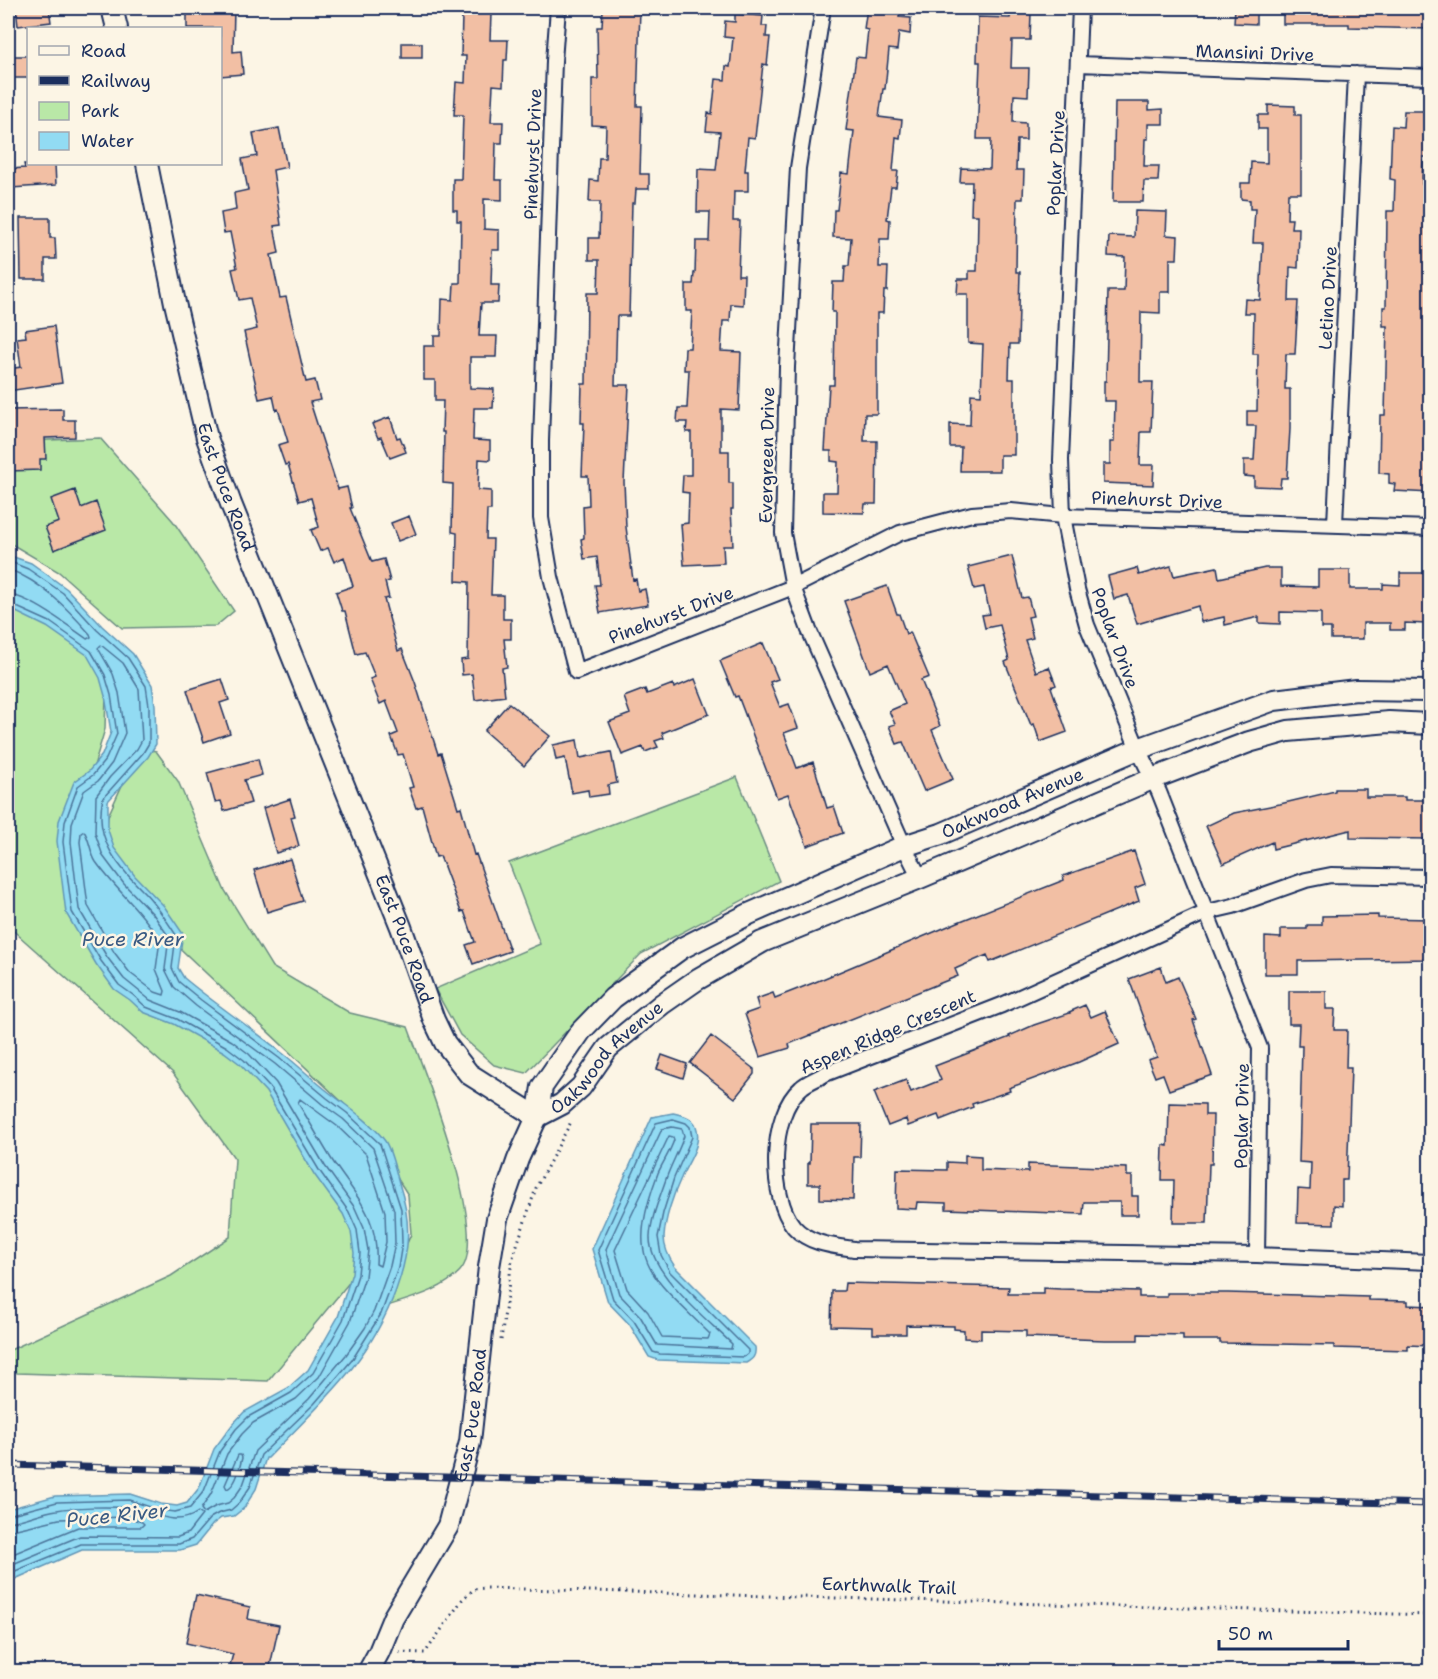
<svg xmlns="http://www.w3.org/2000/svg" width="1438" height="1679" viewBox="0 0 1438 1679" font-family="'Shantell Sans',sans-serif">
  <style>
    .green { fill: #b9e8a7; stroke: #6a8c82; stroke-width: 1.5 }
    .water { fill: #92dbf3; stroke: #6296b7; stroke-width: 1.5 }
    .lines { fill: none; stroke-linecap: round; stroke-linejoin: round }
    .shore { stroke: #4b749a; stroke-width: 1.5 }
    .building { fill: #f2bfa4; stroke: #1b2f5e; stroke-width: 1.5 }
    .street-casing { stroke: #1b2f5e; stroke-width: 18 }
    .secondary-casing { stroke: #1b2f5e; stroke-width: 24 }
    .path { stroke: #1b2f5e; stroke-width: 3; stroke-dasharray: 1.5 4.5; stroke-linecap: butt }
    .street { stroke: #fcf5e5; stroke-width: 14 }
    .secondary { stroke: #fcf5e5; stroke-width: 20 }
    .rail-casing { stroke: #1b2f5e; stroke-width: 7 }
    .rail { stroke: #fcf5e5; stroke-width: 4.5; stroke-dasharray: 14; stroke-linecap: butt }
    .labels { text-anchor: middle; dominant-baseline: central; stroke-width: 5; stroke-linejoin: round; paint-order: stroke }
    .street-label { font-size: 18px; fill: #1b2f5e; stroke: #fcf5e5 }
    .water-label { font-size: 20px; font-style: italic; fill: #395a83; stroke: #fcf5e5 }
  </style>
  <rect width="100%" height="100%" fill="#fcf5e5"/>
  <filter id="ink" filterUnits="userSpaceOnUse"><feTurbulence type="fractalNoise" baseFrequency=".0167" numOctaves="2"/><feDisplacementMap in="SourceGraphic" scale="12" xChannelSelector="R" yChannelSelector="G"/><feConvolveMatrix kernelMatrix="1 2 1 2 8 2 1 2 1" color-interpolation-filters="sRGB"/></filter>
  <g filter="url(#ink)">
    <path class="green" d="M100,438L173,521L234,611L216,626L122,628L59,572L8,542V450L23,441Z
      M8,587L95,645L106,693L105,729L67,856L242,1053L371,1256L268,1381L17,1373L8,1367V1351L171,1276L230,1237L235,1159L173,1073L8,926Z
      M139,748L156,751L178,781L224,889L272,967L350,1013L408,1027C423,1069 492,1237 460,1271C440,1293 406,1299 379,1309L411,1234L408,1195L360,1119L168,937L105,843L108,816Z
      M737,777L779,881L641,954L526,1073L494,1065L460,1035L435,989L540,944L509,863Z"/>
    <path class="water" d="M8,555L31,563L67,589L102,626L133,654L152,685L155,705L156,744L148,757L108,801V830L114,848L135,876L164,906L183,934L178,968L184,978C215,1004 249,1026 281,1052C298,1065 313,1080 330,1093C347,1106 372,1123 385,1141C391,1150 396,1172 399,1183C412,1223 410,1251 396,1290C370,1362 320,1404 268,1458H266L256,1489L244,1508L234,1516L221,1518L213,1524L196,1545L180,1550H82L8,1582V1509L55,1496L130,1494L161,1504L177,1506L187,1503L199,1488L214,1449L232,1425L244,1412L288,1388L308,1370L338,1317L352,1273L354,1253L351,1232L343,1214L314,1174L266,1092L240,1064L224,1052L174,1024L143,1012L130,1000L114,989L96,964L66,913L57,841L59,821L74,782L89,771L102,755L111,732L105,696L100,678L87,655L47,627L8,608Z
      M673,1113C682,1115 693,1117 696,1126C703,1144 687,1163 681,1178C673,1195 665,1219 664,1237C664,1248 669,1258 675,1267L755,1347C756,1356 753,1359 746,1363L658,1360L649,1357L630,1325L608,1302L592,1249L652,1117Z"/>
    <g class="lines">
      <path class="shore" d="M8,561L28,569L63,593L97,630L128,658L146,686L149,706V743L143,753L103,798C93,840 119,867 146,894C158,907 167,921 176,935L172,968L179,982L201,1000L279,1058L327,1098L347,1113L380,1144L401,1209L402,1243L398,1268L381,1314L352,1360L314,1404L261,1455L250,1487L239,1503L231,1510L219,1513L210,1518L192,1539L179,1544H81L8,1574
        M8,569C42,582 66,607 90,634L91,637L87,639C68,626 30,596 8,595
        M8,603L50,622L91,651L105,675L111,695L117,734L106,759L93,775L78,786L65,822L63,842L72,912L101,961L119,985L133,995L146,1007L177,1019L227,1047L244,1060L270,1088L319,1170L349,1212L357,1230L360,1253L358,1275L343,1320L313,1373L291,1393L248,1417L236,1429L220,1451L204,1491L190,1508L175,1512L159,1510L129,1500L57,1502L8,1515
        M101,645L123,663L139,689L142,740L137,749L110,777L96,796L95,833L103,856L124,884L153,914L169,937L165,969L174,987L196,1006L275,1064L322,1104L343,1119L373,1148L394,1210L395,1243L390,1266L374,1311L365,1328L346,1355L309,1399L255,1451L243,1485L234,1498L228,1503L216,1506L204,1513L201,1509L211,1494L227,1454L242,1434L253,1423L296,1399L319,1377L350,1322L365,1277L368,1250L364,1228L355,1208L325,1166L276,1083L249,1054L232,1041L180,1012L150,1000L124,979L107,957L79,909L71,842L72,823L84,791L98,781L112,763L125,733L119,693L113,674L98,648Z
        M84,831C90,840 90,853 96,862C116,890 142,911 160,940L156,969L165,991L164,995L155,992L130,973L114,952L88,906L80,842L81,833Z
        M300,1099L337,1126L366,1154L385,1212L386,1242L380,1266L376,1264C379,1215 356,1197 332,1160C320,1141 310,1122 298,1103Z
        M673,1119L686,1123L690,1127L692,1137L674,1178L663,1213L658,1237L661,1255L670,1272L748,1350V1354L744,1357L660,1354L653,1352L634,1321L613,1299L598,1250L656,1123Z
        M672,1127L682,1129L684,1136C679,1151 671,1164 666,1179C660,1197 651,1217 650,1237C649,1274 707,1319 732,1344L731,1349L657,1345L640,1316L619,1294L606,1249L662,1129Z
        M669,1136L673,1137L674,1140C670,1152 663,1162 658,1173C624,1264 649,1273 710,1334L708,1339L662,1337L648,1312L627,1289L615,1250Z
        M238,1455H241L242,1458C239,1469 237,1484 227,1489L225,1485Z
        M8,1522C24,1521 40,1512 57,1510C73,1507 111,1506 127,1508C152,1510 174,1529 198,1512L202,1515L188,1533L178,1537L80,1536L8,1566
        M8,1531L59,1519L127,1517L142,1522L144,1524L141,1527H78L8,1556"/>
    </g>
    <path class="building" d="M16,8H49L51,22L18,26Z
      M187,8H234L233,52L241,51L243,74L220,76V28H187Z
      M603,8H640L637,106H642L640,174H649V189H636L635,203H632L629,316H617L615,385H629L624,482L626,527L633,580L636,579L638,591L645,589L648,605L600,613L595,585H600L597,557L584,559L581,539L584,538L583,506L589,505L588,476H582L584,423H581L582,384H586L587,293H598L599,260H589V238H599L600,202H589L590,180L598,181L599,158H605L606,126L592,125V79H598L597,27H602Z
      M867,8H901L899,17L911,18L910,34L899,32L897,50L889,49L885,89H883L879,117L902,120L900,138L896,137L893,171H898L896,187H891L887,219L890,220L889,239H880L879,267H888L887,291H884L883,313H877V414H865L864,441H877L876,504H865L864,513L823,512V492H837L838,462L831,461V451H825L829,385H834L835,312H832L833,282H844L845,266H849L851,238L833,237L834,210H837L841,173L849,174L854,131L846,130L856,57L865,58L868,30L864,29Z
      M1235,8H1256V24L1234,23Z
      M1283,8H1431V29L1349,27V24H1283Z
      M1011,12L1031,13L1030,40H1012L1011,68H1029L1028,96L1014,95L1013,122L1026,123V140H1017L1016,170H1024L1023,199H1017L1016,272H1020L1018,344H1010L1009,379H1014V455H1000V471H960L961,447H950V424L970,425L971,394L981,395L983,344L968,343V294H957L958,279H969V271H977L978,215H971L972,182H960L961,168L990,169L991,139H977L980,62H977L978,17L1010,18Z
      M462,14H491L490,40H508L507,60H504L503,86L493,85L491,122H503L502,143H496L495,180H502V200L484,199V229L499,230V250H492L491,285H499L498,303H481L479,336H497L496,357H470V388L494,389L493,408H474L473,440L490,441V460L479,459L478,490L491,491V510H487L486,539H493L491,595H503V619H511V639H504L507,667L502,668L505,696L475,700L472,674L462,675L461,660L468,659L469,582L456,581L457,533L452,532L453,484L443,483L444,432H442L443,401H435V380H424V346H434V336H441L442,299L453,300L454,283H460L461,221H457V210H453V179H461L463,115H454L456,82L465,83L466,56H461Z
      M735,14L763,16L762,26H767L766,37H770L767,65L763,64L755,138L748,137L745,171H748V191H734L733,221H740L738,275H744L743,305L731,304L730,321H723L721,351L741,352L739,410L721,409V451H729V483H733V509H731L733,546H723L724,563L684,565L681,524L688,523L689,493L682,492L683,475H691V432H686L687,422H677L678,408H687L689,370H684L685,348H690L692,311H686V284H693L694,273H695L696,241H709L710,212H697L698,169L716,170L720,132L706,131L708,113L712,114L716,79L725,80L726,66L730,67L733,38L724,37L725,21L735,22Z
      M402,43H422V58H402Z
      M9,56H28V78H8Z
      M1115,102H1149V110L1163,109V124H1148V139H1145L1144,166H1159L1158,181H1144L1143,202H1113Z
      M1268,105L1295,106V115H1301V193H1288L1287,219H1292L1291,228H1299L1298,268L1290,267L1289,301H1298L1295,354H1286L1285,389H1290V429L1287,478H1281L1280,487L1254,486V477L1244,476V460H1254L1256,426H1247V411H1257L1258,354H1253L1254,313H1244L1245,299L1260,300L1263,243H1253L1255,209H1250V200L1241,199V183H1250L1251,162L1267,163V129H1258V115H1268Z
      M1404,111H1431V157H1423L1422,184H1431V330H1426L1425,365H1428L1426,415H1431V493L1394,491L1395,484L1389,483V474L1379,473L1380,415H1385L1387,326H1383V307H1386L1387,211H1394L1395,180L1390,179L1392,126L1403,127Z
      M279,128L287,167L273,170L281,225L274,226L279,253L271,255L280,298L286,297L306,382L315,380L320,400L310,402L338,489L347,487L352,508H350L372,562L384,559L390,581L385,582L389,598L384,599L398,651L402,649L415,682L438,754L441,753L458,808L461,807L474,855L476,854L510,951L473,964L466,945L475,942L464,911L461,912L440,856L436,857L422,806L416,808L409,788L413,787L403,754L398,755L391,736L398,733L386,701L380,704L370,679L375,677L365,652L356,654L345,611H342L336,592L353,586L344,557L334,562L328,548L320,551L311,530L319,527L311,498L299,501L288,464L285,465L278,445L288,442L278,409L276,410L273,396L259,399L252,368L244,332L257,329L250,298L239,300L232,269L237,268L230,232L224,233L221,213L236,210L234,193L248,190L242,159L257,156L253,133Z
      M24,164H55L56,185L11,188L10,169L25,168Z
      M1135,211L1167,212L1166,235L1178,236L1177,259H1170V292H1160V313L1141,312L1140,382H1153L1151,432H1141L1140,465H1154L1153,485L1103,483V464H1110V442H1114L1115,401H1104V381H1106L1108,291H1124L1125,257L1108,256L1109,236L1134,237Z
      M20,218H50V238H55L56,259H45V279H21Z
      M54,326L62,383L8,391V369L21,367L17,338L26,337L25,330Z
      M63,409V420H75V437L45,438L46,459H40V470L8,471V410Z
      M390,417L397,438L400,437L406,452L390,458L381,437L378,438L372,424Z
      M75,490L81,508L96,502L106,530L54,550L45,527L59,522L51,499Z
      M409,516L416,534L398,541L391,523Z
      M1012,556L1022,598L1028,597L1033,616L1028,617L1033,638L1025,640L1036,672L1049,667L1056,685L1051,687L1067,732L1040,742L1034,724L1031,725L1005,662L1009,660L1000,625L985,628L982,615L990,614L984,587L974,589L968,567Z
      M1171,566L1174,576L1217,567L1219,578L1265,568H1281V586L1318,587V570H1350V589H1383V584L1400,585V573H1428L1427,624L1405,623V630H1390V623H1363V639H1331V628H1321V613L1280,612V624L1259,623V617L1225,625L1224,617L1201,622L1198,606L1137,624L1128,595L1114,599L1108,576L1137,568L1139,575Z
      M887,586L897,614H899L906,634L910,632L929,677L921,680L940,726L932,730L953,779L924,791L903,742L897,744L889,726L895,724L889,711L905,704L888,664L870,672L844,601Z
      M763,643L778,679L770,682L780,707L789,704L798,728L784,733L797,768L813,762L827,808L834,806L843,833L807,846L788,794L777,798L738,696L735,697L720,661Z
      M222,679L229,700L220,703L230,733L204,742L187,690Z
      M695,679L709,714L662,733L664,738L655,741L658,747L645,752L643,747L622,755L609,722L630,714L624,697L645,689L647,694L673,684L674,688Z
      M509,703L550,736L524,766L484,731Z
      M577,740L580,758L611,752L617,783L608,785L609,794L589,797L588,790L572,793L565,758L556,760L553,745Z
      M258,759L262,775L244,780L251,803L224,811L221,801L215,802L207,773Z
      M1335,789H1366V797H1405V800H1431V839L1350,838V830L1273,849L1272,842L1223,864L1206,826L1234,813L1280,804L1335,791Z
      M290,799L295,816L291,817L299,846L276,853L263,808Z
      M1134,851L1145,884L1135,888L1139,901L990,962L987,955L955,969L958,976L789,1044L790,1048L760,1057L745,1014L759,1009L756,999L773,993L775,998L813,983L958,922L1064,880L1063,876Z
      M290,859L303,901L267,912L254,870Z
      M1378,915V918L1431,919V959L1298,961V974H1265V937L1281,938V929H1307V925H1322V916Z
      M1161,967L1166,982L1178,977L1196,1019L1193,1020L1212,1075L1169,1090L1163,1074L1155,1077L1148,1060L1157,1057L1129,979Z
      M1289,991H1326V1009H1335L1334,1030H1347L1346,1068H1351L1347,1180H1342V1206L1334,1205V1224L1297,1223L1298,1189L1310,1190L1311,1163L1299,1162L1302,1046H1298L1299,1024H1289Z
      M1085,1005L1091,1017L1105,1011L1119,1044L1079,1062L1009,1088L1010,1091L972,1104L973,1107L940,1120L938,1115L908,1126L906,1119L888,1126L874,1092L906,1080L911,1092L941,1080L935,1066L1010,1037L1009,1036L1034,1025L1070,1013L1069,1012Z
      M711,1036L754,1069V1074L735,1098L690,1063Z
      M662,1055L687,1064L683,1078L657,1069Z
      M1169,1103L1205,1104V1115H1213L1212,1164H1209L1207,1223H1173L1174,1180H1162L1163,1145L1168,1146Z
      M811,1124H861L860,1157H854L853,1200L820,1199V1184H808V1163H810Z
      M965,1155L981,1156V1170L1028,1172V1164L1127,1168V1176H1132V1196H1138V1215H1120V1202H1084L1083,1214L946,1209V1203L917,1202L916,1209L896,1208L897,1169L947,1170V1162L965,1163Z
      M845,1283L1009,1287L1008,1294H1043V1288L1060,1289L1139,1291V1297H1167V1293H1228L1369,1297V1300L1408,1301V1305L1431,1306V1346L1408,1345V1350L1334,1348V1345L1220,1343V1340H1183V1335L1138,1334V1340H1104L1026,1337V1331L981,1330V1339L964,1338V1330L954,1329V1326L906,1325V1334H873V1327L831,1326L832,1291H844Z
      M196,1595L250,1607L248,1619L279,1625L269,1671L230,1665L233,1654L186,1643Z"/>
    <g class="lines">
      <g class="street-casing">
        <path id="street" d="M558,8L554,61L541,441V518L551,577L576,672L793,587L900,533L972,514L1011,511L1063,516L1430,528
          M823,8L798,168L787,367L783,533L793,587L809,630L904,846L920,878
          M1080,8L1061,460L1063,516L1077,589L1087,625L1138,749L1159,792L1260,1048L1257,1255
          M1079,64L1430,77
          M1335,524L1356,74
          M1430,877L1331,875L1306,880L1233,906L1207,912L1002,1005L825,1074C817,1079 807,1082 801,1088C769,1115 769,1197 794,1227C809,1244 834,1246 854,1249L1257,1255L1430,1262"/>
      </g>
      <g class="secondary-casing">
        <g id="secondary">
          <path d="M112,8L117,28"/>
          <path id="s1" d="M147,164L175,303L207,438L231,504L401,927L434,1020L445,1043L469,1074L537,1117"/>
          <path id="s2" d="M537,1117L562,1104L581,1087L608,1048L662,1004L698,979L762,942L920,878L1152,779L1249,742L1288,731L1389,722L1430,724"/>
          <path id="s3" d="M368,1672L379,1652L393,1618L448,1526L470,1442L489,1267L497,1219L518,1159L537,1117L542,1087L581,1031L613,998L682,948L749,914L904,846L941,834L1138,749L1274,700L1356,690L1430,691"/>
        </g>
      </g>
      <path class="path" d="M501,1340L512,1260L536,1188L572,1120
        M399,1652L425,1653L462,1600L474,1589L487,1588L1430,1615"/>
      <use href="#street" class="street"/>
      <use href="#secondary" class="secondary"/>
      <g class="rail-casing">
        <path id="rail" d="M8,1465L1430,1504"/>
      </g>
      <use href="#rail" class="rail"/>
    </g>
  </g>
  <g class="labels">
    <g class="street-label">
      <text transform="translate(1255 53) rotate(2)">Mansini Drive</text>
      <text transform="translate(533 154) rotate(-88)">Pinehurst Drive</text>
      <text transform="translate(1056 163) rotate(-87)">Poplar Drive</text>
      <text transform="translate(1328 298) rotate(-87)">Letino Drive</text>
      <text transform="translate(767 455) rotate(-89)">Evergreen Drive</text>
      <text stroke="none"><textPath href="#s1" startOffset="333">East Puce Road</textPath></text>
      <text transform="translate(1157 500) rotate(2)">Pinehurst Drive</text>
      <text transform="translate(671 615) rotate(-21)">Pinehurst Drive</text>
      <text transform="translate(1115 638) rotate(70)">Poplar Drive</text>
      <text stroke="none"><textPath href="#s3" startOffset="1179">Oakwood Avenue</textPath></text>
      <text stroke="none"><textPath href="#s1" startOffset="819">East Puce Road</textPath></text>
      <text transform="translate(888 1032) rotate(-23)">Aspen Ridge Crescent</text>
      <text stroke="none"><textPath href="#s2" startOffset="93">Oakwood Avenue</textPath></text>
      <text transform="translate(1242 1116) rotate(-89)">Poplar Drive</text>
      <text stroke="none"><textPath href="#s3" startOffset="280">East Puce Road</textPath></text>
      <text transform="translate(889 1586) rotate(2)">Earthwalk Trail</text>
    </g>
    <g class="water-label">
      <text x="133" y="939">Puce River</text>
      <text transform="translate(117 1515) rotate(-6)">Puce River</text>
    </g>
  </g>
  <rect width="1438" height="1679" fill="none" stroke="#fcf5e5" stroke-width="30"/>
  <rect x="15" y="15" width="1408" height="1649" fill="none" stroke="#1b2f5e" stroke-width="2" filter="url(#ink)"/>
  <rect x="27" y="27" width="195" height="138" fill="#fcf5e5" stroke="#a2a6af" stroke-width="1.5"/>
  <rect x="39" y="46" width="30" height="9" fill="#fcf5e5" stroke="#a2a6af" stroke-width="1.5"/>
  <text x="81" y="57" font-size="18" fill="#1b2f5e">Road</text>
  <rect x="39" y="76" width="30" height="9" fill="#1b2f5e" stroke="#a2a6af" stroke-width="1.5"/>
  <text x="81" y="87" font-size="18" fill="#1b2f5e">Railway</text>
  <rect x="39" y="102" width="30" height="18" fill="#b9e8a7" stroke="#a2a6af" stroke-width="1.5"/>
  <text x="81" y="117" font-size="18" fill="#1b2f5e">Park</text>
  <rect x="39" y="132" width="30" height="18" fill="#92dbf3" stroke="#a2a6af" stroke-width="1.5"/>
  <text x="81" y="147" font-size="18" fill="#1b2f5e">Water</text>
  <path d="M1219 1640v9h129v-9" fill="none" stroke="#1b2f5e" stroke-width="3"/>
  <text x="1228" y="1640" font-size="18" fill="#1b2f5e" stroke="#fcf5e5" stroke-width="4.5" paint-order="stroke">50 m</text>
</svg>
